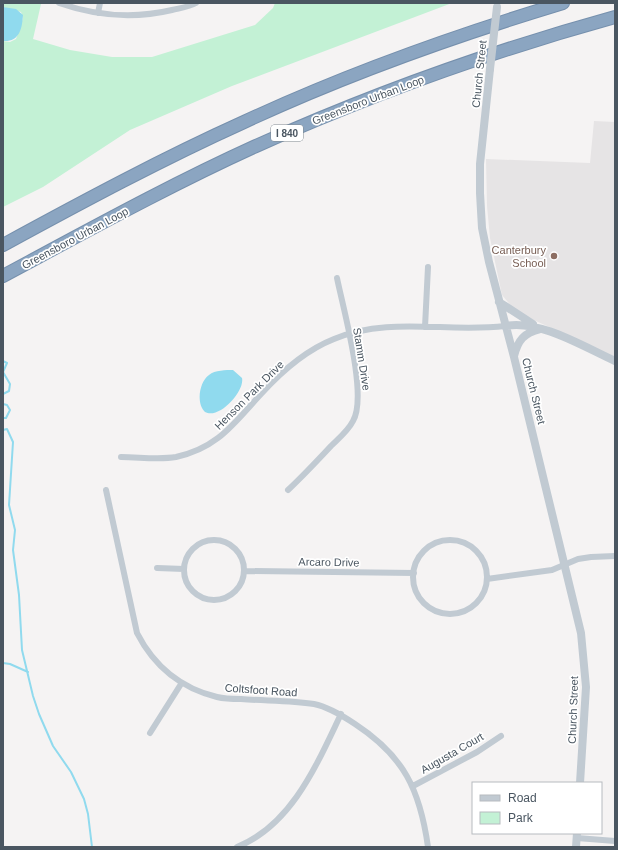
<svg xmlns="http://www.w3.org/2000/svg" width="618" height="850" viewBox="0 0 618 850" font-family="Helvetica,sans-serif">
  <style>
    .education { fill: #e6e4e5 }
    .green { fill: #c3f1d5 }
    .water { fill: #90daee }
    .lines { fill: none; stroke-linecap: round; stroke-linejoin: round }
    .stream { stroke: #90daee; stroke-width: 2 }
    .motorway-casing { stroke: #7690ad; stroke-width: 14 }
    .minor { stroke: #c1cad2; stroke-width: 6 }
    .tertiary { stroke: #c1cad2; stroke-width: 8 }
    .motorway { stroke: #8ba5c1; stroke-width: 12 }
    .tertiary-bridge { stroke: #c1cad2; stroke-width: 8 }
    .education-dot { fill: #8d6e63; stroke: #fff; stroke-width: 1.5 }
    .labels { text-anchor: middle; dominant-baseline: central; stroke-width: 3.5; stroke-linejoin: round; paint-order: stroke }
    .shield { fill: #fff; stroke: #808990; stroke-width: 1 }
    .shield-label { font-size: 10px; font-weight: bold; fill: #4a5661 }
    .street-label { font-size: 11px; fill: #4a5661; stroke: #fff }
    .education-label { font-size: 11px; fill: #785e54; stroke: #fff; text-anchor: end }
  </style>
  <rect width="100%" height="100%" fill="#f5f3f3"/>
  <path class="education" d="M594,121L615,122V357L525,316L512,307L502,295L490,238L487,206L486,159L590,163Z"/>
  <path class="green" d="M3,3L41,4L33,39L70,50L112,57H152L255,25L273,8L275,3H452L232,86L130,130L43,187L3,207V41L10,42L16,39L23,18L21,12L3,7Z"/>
  <path class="water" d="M3,7L16,9L23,15C22,30 19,42 3,41Z
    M233,370L242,378C245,391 219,420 205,412C196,404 199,382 209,375C215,370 226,370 233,370Z"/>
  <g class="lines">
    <path class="stream" d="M3,361L7,363L3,372L10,384L9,391L3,394
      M3,404L7,405L10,410L6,418H3
      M3,430L7,429L13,442L9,505L15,530L13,550L19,595L22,650L33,696L39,714L53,746L71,772L84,799L88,814L92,847
      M3,663L10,664L28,672"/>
    <g class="motorway-casing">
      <path id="motorway" d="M3,245C82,202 162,159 244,122C347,74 454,36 563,3
        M3,276C87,231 170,185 256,146C372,94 492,51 615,17"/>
    </g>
    <path class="minor" d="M59,3C96,16 134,19 172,10C180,8 189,7 196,3
      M98,13L100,3
      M425,327L428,267
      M121,457C139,457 159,460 176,457C218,448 234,423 261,394C281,372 306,350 334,339C389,316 447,333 505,326
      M106,490L137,633C154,666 180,688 217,697C225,699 234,699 241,699C266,701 290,700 314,704C329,707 343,716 355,724C404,756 420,790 428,847
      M288,490C303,476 317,461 331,446C338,439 348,431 353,421C368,396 343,308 337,278
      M184 570a30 30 0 1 1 60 0a30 30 0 1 1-60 0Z
      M413 577a37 37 0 1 1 74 0a37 37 0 1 1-74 0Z
      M157,568L184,569
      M244,571L414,573
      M487,579L552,570L578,559L591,557L615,556
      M150,733L181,684
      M413,786L477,752L501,736
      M577,838L615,841
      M237,847C292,825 317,764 341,714"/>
    <path class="tertiary" d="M490,69L480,164V193L482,228L489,262L514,357L581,633L586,687L580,783
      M499,302L533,324
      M505,326C539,319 584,347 615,361
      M514,356C518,340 524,333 540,329
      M576,847L577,833"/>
    <use href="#motorway" class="motorway"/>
    <path class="tertiary-bridge" d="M490,69L497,7"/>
  </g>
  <circle class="education-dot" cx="554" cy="256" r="4"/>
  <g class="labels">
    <rect class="shield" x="271" y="125" width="32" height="16" rx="3"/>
    <g class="shield-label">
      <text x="287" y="133">I 840</text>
    </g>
    <g class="street-label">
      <text transform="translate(479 74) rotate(-84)">Church Street</text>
      <text transform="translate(368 100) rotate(-21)">Greensboro Urban Loop</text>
      <text transform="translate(75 238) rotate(-28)">Greensboro Urban Loop</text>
      <text transform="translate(362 359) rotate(81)">Stamm Drive</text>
      <text transform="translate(534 391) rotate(76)">Church Street</text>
      <text transform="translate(249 395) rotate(-45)">Henson Park Drive</text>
      <text transform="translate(329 562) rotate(1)">Arcaro Drive</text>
      <text transform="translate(261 690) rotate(4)">Coltsfoot Road</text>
      <text transform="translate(573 710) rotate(-88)">Church Street</text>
      <text transform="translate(452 753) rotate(-30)">Augusta Court</text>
    </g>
    <g class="education-label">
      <text x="546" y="250">Canterbury<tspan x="546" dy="13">School</tspan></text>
    </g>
  </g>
  <rect width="618" height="850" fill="none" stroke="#4a5661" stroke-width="8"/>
  <rect x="472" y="782" width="130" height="52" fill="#ffffff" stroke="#b7bbc0"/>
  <rect x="480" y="795" width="20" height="6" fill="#c1cad2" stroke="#b7bbc0"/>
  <text x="508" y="802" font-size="12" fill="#4a5661">Road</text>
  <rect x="480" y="812" width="20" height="12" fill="#c3f1d5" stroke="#b7bbc0"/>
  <text x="508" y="822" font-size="12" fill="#4a5661">Park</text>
</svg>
